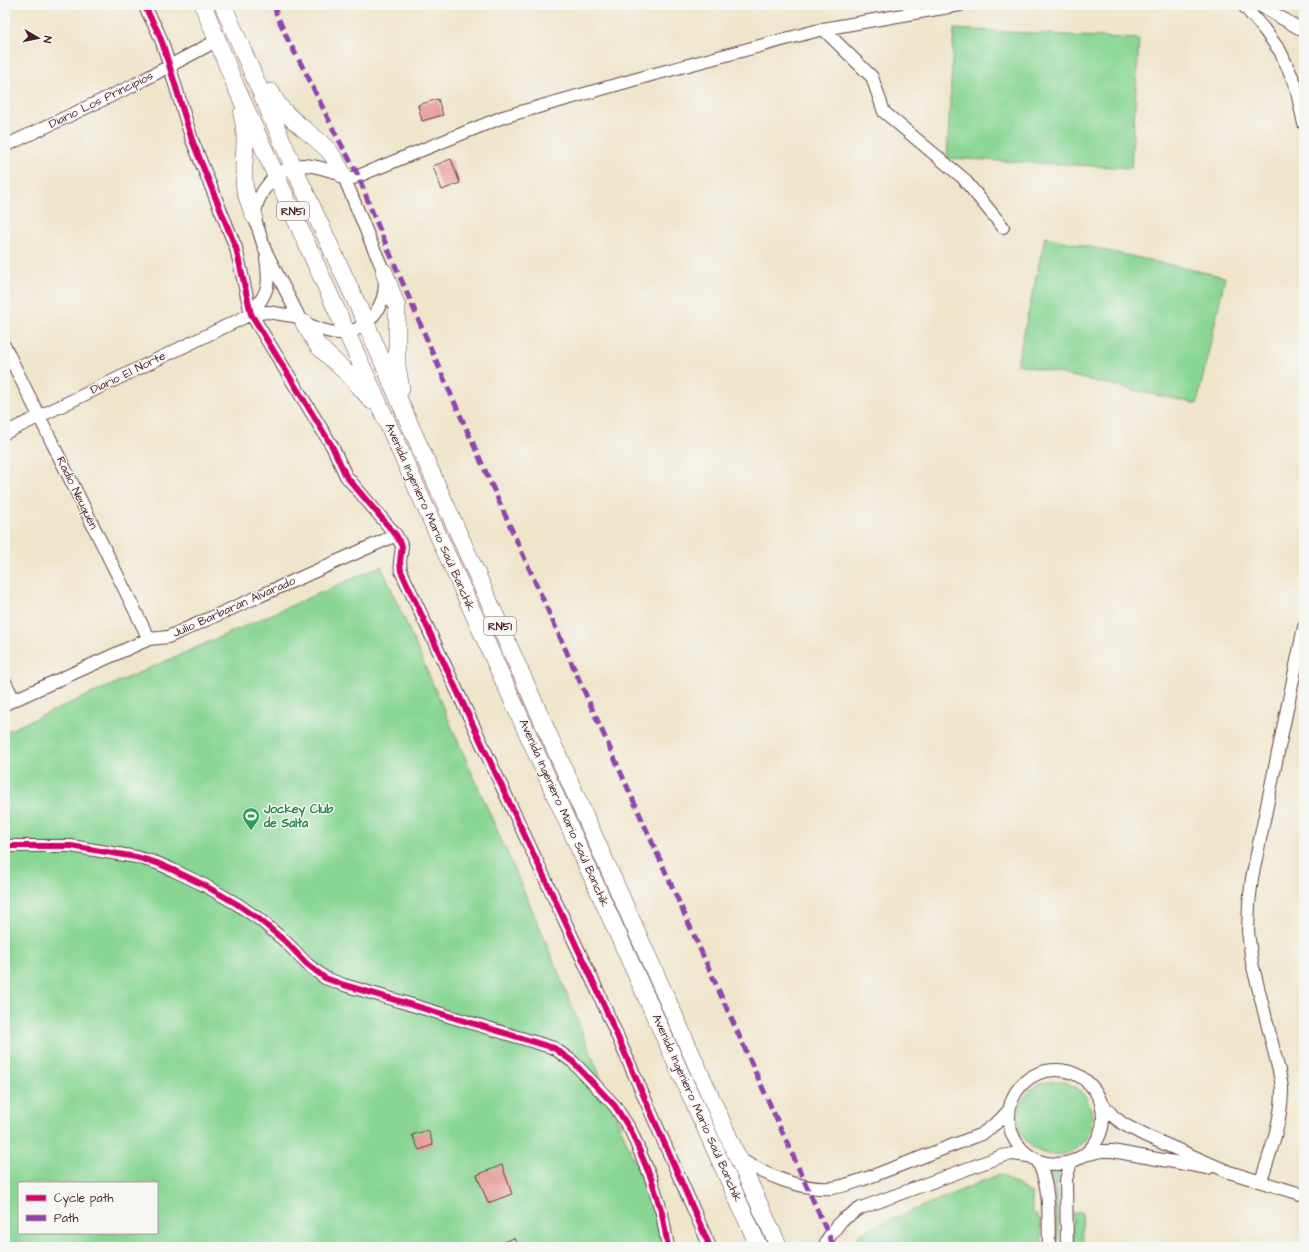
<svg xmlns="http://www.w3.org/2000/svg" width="1309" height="1252" viewBox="0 0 1309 1252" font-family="'Architects Daughter',sans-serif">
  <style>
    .green { fill: #89d694; stroke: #6a7a60; fill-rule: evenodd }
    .building { fill: #e39490 }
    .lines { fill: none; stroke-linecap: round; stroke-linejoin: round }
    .minor-casing { stroke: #633d43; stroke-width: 14 }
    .highway-casing { stroke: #633d43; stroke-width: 18 }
    .minor { stroke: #fff; stroke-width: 12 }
    .highway { stroke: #fff; stroke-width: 17 }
    .quiet { stroke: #8e44ad; stroke-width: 5; stroke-dasharray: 10 5; stroke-linecap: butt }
    .cycleway-casing { stroke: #f6f6f2; stroke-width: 8 }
    .cycleway { stroke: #d6006c; stroke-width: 6 }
    .labels { text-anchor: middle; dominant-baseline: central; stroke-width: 3; stroke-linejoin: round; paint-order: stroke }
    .shield { fill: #f6f6f2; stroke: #7e6067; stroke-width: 1 }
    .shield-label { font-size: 11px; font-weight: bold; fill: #4a1f2b }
    .street-label { font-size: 12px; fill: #4a1f2b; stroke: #f6f6f2 }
    .leisure-label { font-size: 12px; font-weight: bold; fill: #27864d; stroke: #f6f6f2; text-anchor: start }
  </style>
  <rect width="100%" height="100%" fill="#f6f6f2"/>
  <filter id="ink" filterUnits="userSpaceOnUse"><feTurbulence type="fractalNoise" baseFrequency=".025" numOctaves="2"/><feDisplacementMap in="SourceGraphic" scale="8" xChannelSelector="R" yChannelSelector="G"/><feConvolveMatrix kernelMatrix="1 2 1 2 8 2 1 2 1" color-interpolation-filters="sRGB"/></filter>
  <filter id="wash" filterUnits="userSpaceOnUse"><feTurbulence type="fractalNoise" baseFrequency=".012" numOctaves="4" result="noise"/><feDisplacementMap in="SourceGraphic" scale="16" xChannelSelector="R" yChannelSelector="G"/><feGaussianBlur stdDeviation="0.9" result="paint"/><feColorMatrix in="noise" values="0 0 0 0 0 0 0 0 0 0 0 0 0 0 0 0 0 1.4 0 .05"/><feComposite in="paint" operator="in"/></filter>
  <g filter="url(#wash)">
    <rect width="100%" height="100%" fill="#efe5cb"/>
    <path class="green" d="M954,29L1139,39L1131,168L947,158Z
      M1045,237L1225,277L1197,404L1017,364Z
      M381,566L541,930L669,1247H5V732ZM19,1183H157V1233H19Z
      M1018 1118a37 37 0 1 1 74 0a37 37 0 1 1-74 0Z
      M1049,1171H1060L1056,1189L1059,1247H1056L1054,1192Z
      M1000,1174L1032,1194V1214H1037V1219H1041L1042,1247H854L858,1236L871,1228Z
      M1073,1213H1082L1083,1247H1074Z"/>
    <g id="blocks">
      <path class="building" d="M438,99L443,115L422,121L418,105Z
        M451,159L460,183L442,190L433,166Z
        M428,1130L433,1145L419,1150L412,1135Z
        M502,1165L512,1194L488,1203L477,1175Z
        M514,1238L518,1247H490Z"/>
    </g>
  </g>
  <g filter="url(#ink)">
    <use href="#blocks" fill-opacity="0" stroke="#633d43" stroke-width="1"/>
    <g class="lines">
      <g class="minor-casing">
        <path id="minor" d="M144,5L158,32L163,45L192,140L236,248L251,314L332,446L346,476L396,535L402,546L400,562L401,571L598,992L710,1247
          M1243,5L1263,28L1280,51L1295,83L1304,124
          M1259,5L1304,31
          M823,29L872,77L884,112L963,178L1003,227
          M5,146L132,86L218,40
          M304,165C318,166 330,170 343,175C352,196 361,218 370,240C374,250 380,261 383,271C391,300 370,331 341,333C332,334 313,327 305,323C302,322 301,319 299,317L265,250L254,216L258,201L263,191L276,174L293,166Z
          M346,181L503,117L651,75L823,29L960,5
          M251,314C269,291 270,286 266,258
          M5,347L149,639
          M5,433L251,314L268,312L299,317
          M5,682L14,700
          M5,704L149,639L168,637L396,535
          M5,846H71L136,857L157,863L173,870L204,885L237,904L259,919L286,942L307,964L325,978L344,985L399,1001L554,1048L573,1062L615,1106L631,1131L651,1178L662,1213L668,1247
          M1009 1117a47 47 0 1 1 94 0a47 47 0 1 1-94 0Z
          M1102,1103L1113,1116L1123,1124L1144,1135L1229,1172L1304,1195
          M1085,1155L1102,1151H1112L1208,1168
          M738,1158C766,1175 798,1190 831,1188C843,1187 855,1182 867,1178L982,1134L1000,1120L1009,1110
          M1038,1162C1051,1188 1048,1218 1049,1247
          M1261,1181C1270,1154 1282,1119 1282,1090C1282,1084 1280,1077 1279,1071L1252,963L1248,931L1249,904L1252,878L1304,627
          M824,1247L829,1237L842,1220L861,1208L1002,1156L1012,1154L1028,1156
          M1067,1247L1066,1180L1071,1162"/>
      </g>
      <g class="highway-casing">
        <path id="highway" d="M203,5L236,87L759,1247
          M223,5L293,166L366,323L406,416L738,1158L779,1247
          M271,92C282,118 310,130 329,151C335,158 339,167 343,175
          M242,114C249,140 241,163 245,189C247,198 251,207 254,216
          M384,272L397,307V366L401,389
          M304,323L318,346L350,376L372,401"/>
      </g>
      <use href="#minor" class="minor"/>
      <use href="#highway" class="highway"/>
      <path class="quiet" d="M275,5L276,13L287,38L308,77L335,133L358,175L373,214L444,379L834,1247"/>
      <g class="cycleway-casing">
        <path id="cycleway" d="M144,5L158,32L163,45L192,140L236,248L251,314L332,446L346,476L396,535L402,546L400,562L401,571L598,992L710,1247
          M5,846H71L136,857L157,863L173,870L204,885L237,904L259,919L286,942L307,964L325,978L344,985L399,1001L554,1048L573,1062L615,1106L631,1131L651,1178L662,1213L668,1247"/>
      </g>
      <use href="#cycleway" class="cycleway"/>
    </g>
  </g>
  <defs>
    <g id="stadium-pin" transform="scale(0.9)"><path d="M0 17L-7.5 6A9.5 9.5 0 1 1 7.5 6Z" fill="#2e9e5b" stroke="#f6f6f2"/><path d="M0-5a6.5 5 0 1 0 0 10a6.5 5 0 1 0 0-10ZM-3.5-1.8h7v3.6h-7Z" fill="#fff"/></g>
  </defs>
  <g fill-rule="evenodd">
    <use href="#stadium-pin" x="251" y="816"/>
  </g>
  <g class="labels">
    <g class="shield">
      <rect x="277" y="202" width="32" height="18" rx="3"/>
      <rect x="484" y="617" width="32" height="18" rx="3"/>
    </g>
    <g class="shield-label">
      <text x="293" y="211">RN51</text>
      <text x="500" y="626">RN51</text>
    </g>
    <g class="street-label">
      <text transform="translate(101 100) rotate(-26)">Diario Los Principios</text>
      <text transform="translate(128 373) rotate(-26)">Diario El Norte</text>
      <text transform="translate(77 493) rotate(64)">Radio Neuquén</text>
      <text transform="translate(430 517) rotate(66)">Avenida Ingeniero Mario Saúl Banchik</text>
      <text transform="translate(234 607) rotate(-24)">Julio Barbarán Alvarado</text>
      <text transform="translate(564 813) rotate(66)">Avenida Ingeniero Mario Saúl Banchik</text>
      <text transform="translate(697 1108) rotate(66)">Avenida Ingeniero Mario Saúl Banchik</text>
    </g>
    <g class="leisure-label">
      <text x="264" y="809">Jockey Club<tspan x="264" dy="14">de Salta</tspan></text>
    </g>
  </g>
  <rect width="1309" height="1252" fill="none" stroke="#f6f6f2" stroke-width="20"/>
  <rect x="18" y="1182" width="140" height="52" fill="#f6f6f2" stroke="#b1a0a2"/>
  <rect x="26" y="1195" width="20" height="6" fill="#d6006c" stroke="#b1a0a2"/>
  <text x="54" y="1202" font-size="12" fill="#4a1f2b">Cycle path</text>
  <rect x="26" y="1215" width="20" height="6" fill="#8e44ad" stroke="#b1a0a2"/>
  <text x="54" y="1222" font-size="12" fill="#4a1f2b">Path</text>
  <g transform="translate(38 38) rotate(99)" stroke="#f6f6f2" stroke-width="3" paint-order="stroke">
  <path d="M0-3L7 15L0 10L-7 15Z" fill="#4a1f2b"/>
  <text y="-6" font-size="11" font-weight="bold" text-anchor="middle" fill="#4a1f2b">N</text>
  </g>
</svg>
